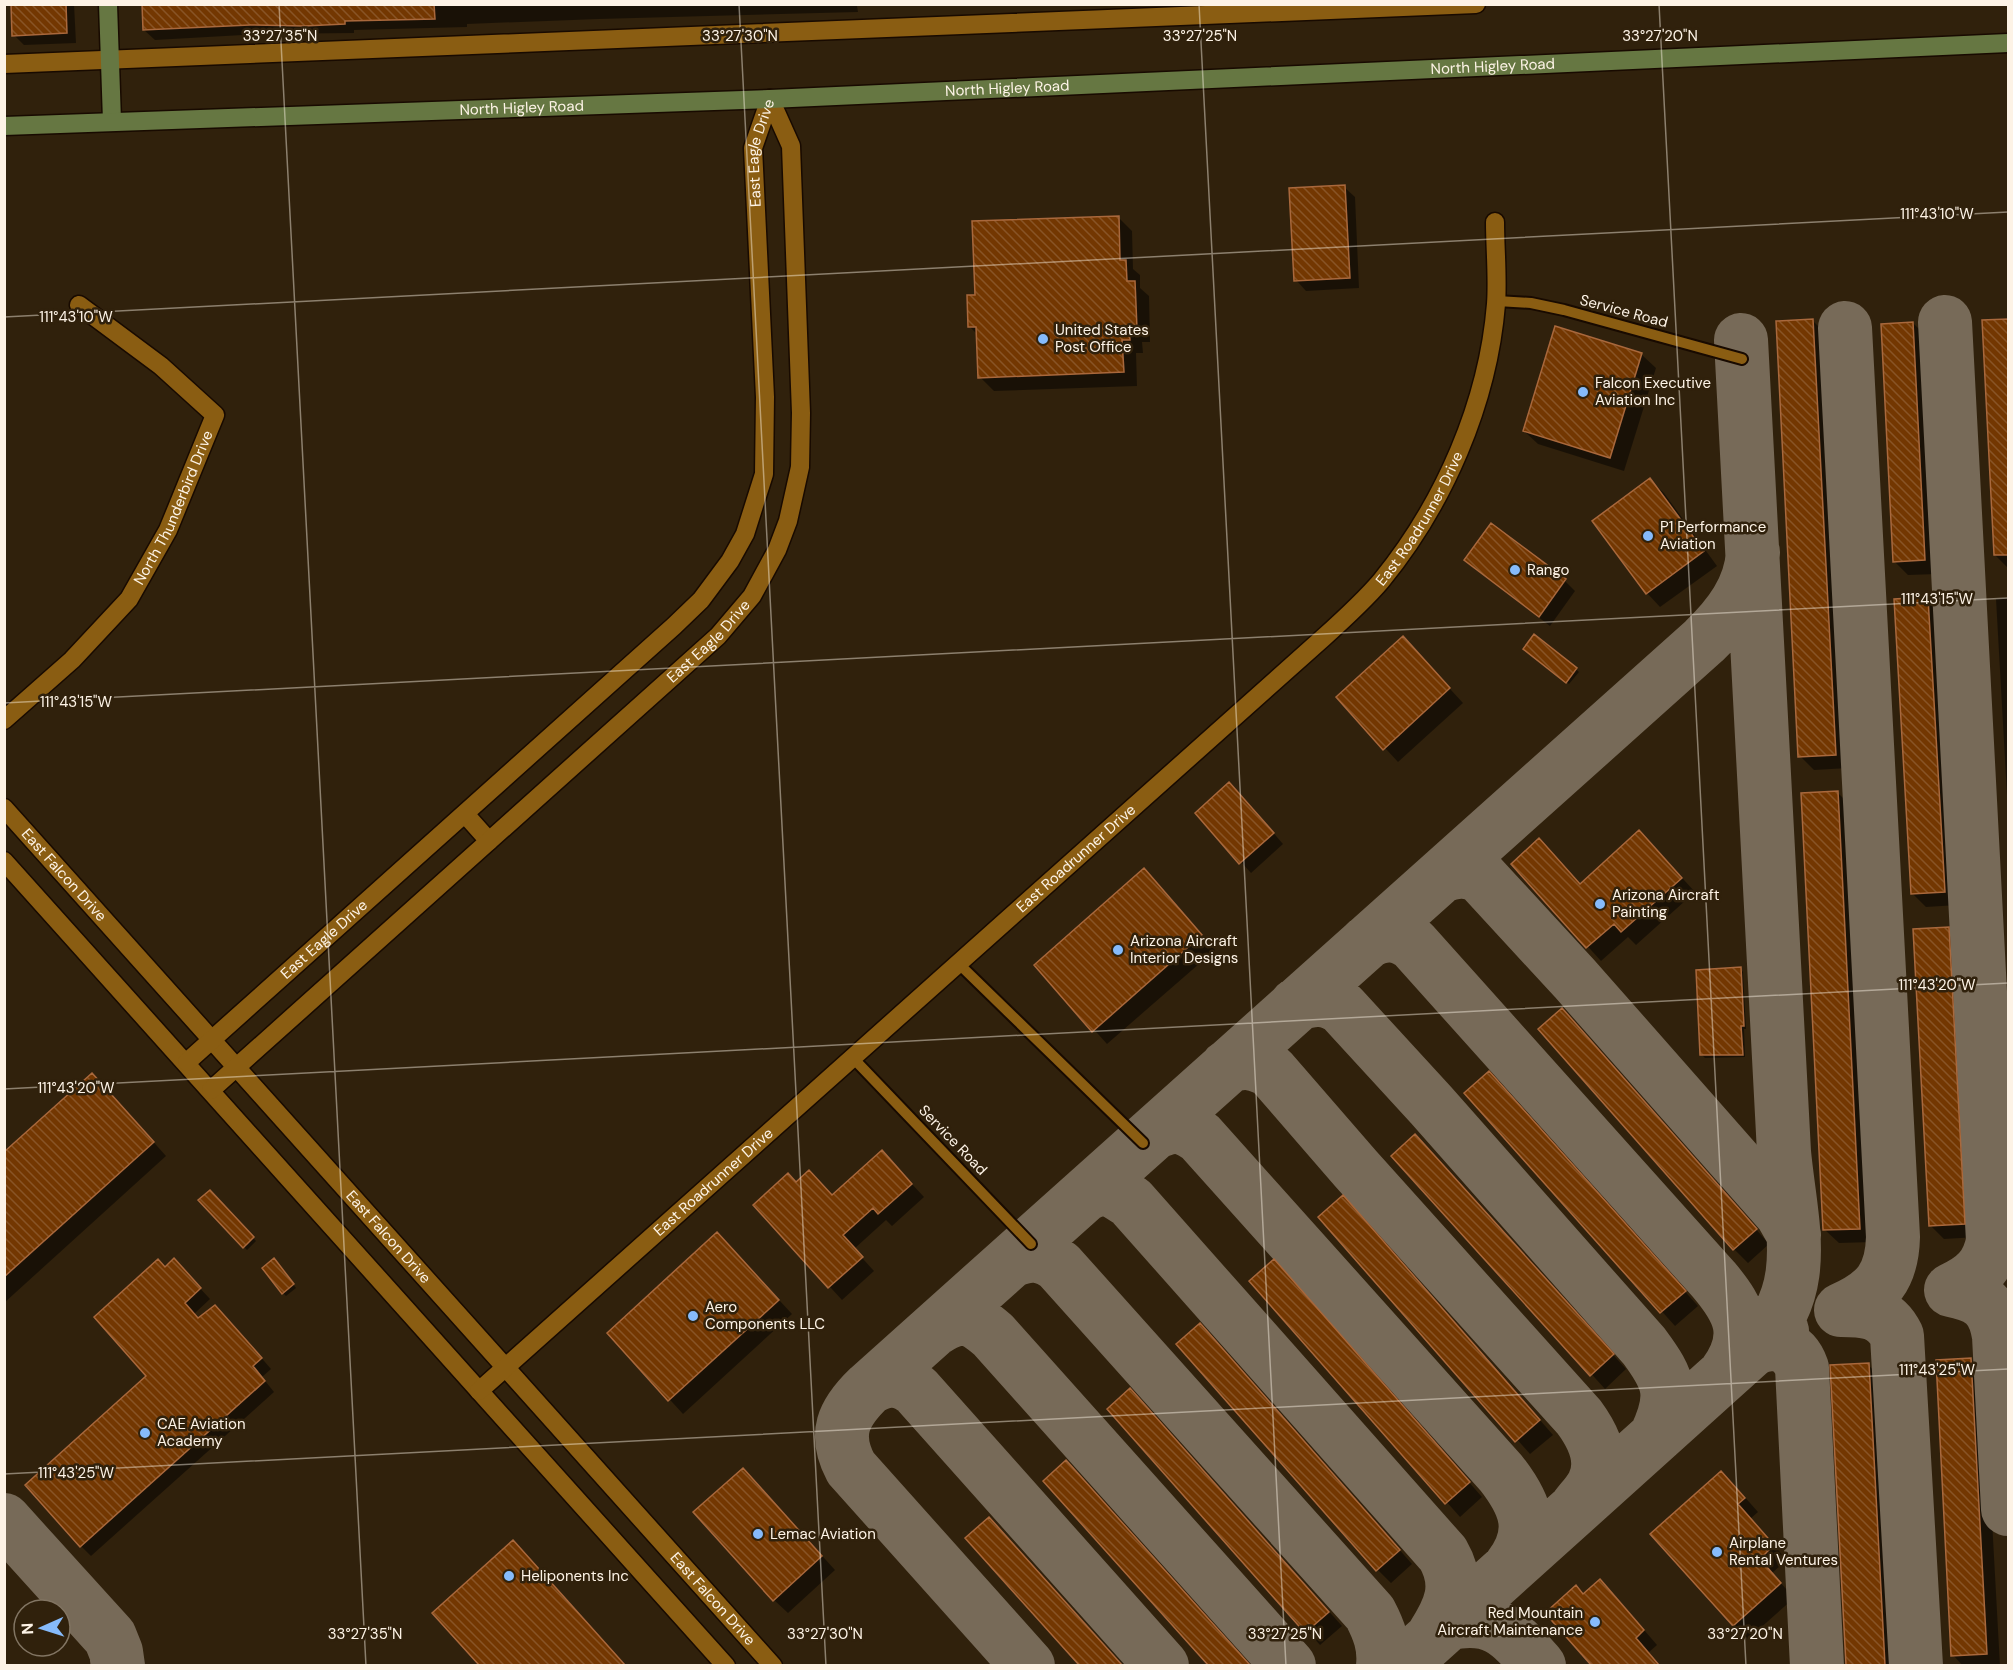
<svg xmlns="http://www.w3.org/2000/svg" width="2013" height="1670" viewBox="0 0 2013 1670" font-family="'DM Sans',sans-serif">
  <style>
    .shadow { fill: #0007 }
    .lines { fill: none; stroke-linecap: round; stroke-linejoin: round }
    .taxiway { stroke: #776a58; stroke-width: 54 }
    .building { fill: url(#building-back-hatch); stroke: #a9683c; stroke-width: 1.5 }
    .lane-casing { stroke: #180a00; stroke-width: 14 }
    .street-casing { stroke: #180a00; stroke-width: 21 }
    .secondary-casing { stroke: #180a00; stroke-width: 21 }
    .lane { stroke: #8a5d12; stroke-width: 10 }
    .street { stroke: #8a5d12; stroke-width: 18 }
    .secondary { stroke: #667742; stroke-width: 18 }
    .ticks { fill: none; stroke: #fdf3e6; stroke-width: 1.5; stroke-opacity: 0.45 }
    .poi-dot { fill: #86bbfb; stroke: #30210c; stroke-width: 2 }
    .labels { text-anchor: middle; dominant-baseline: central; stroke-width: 5; stroke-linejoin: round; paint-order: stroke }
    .street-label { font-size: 15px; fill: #fdf3e6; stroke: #30210c }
    .poi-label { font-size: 15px; fill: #fdf3e6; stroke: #30210c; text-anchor: start }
    .ticks-label { font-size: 15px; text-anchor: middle; fill: #fdf3e6; stroke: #30210c; stroke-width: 5; stroke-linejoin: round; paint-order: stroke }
  </style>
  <defs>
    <pattern id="building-back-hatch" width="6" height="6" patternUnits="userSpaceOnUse" patternTransform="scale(1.5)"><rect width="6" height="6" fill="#733701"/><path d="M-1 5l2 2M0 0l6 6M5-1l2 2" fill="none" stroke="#885426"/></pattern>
  </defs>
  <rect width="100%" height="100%" fill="#30210c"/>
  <path class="shadow" d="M13,4H74L76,43L24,45L14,35Z
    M144,4H886L857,6L858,12L599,19L467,24V27L354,30V33L261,34L155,40L144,30Z
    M1344,187L1355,197L1359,288L1306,291L1296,280Z
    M1118,217L1132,231L1133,269L1140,275V288L1149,296L1150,342H1142L1143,353H1136L1137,386L994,391L980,377L978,335L969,326L976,296Z
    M2008,320V568L1995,555L1983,322Z
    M1813,321L1827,335L1849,768L1814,770L1800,756Z
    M1913,323L1927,337L1938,574L1908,575L1894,561Z
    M1556,328L1642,355L1656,368L1624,471L1538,444L1524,431Z
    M1650,480L1664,493L1717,566L1660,607L1647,593Z
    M1491,525L1565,581L1575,591L1550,626L1476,570L1466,560Z
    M2008,598V813L1996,599Z
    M1928,599L1942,612L1958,905L1926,907L1912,893Z
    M1416,652L1463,703L1398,762L1338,697Z
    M1527,652L1576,669L1579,672L1569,684Z
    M1837,792L1851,806L1873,1242L1839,1243L1825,1230Z
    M1240,794L1283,844L1251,873L1197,813Z
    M1653,846L1695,892L1636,945L1628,937L1601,961L1513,864L1581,885Z
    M1158,884L1215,950L1107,1044L1036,965Z
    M1948,928L1962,942L1978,1237L1944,1239L1930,1225Z
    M1740,968L1743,972L1746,1029H1744L1745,1057L1705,1058L1701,1054Z
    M1575,1024L1769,1244L1748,1263L1734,1249Z
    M1489,1073L1698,1306L1675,1326L1466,1093Z
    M106,1089L166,1156L4,1303V1154Z
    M1429,1150L1626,1369L1605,1389L1394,1156Z
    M882,1152L924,1197L892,1226L886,1220L854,1249L874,1271L842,1300L755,1205L796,1184L832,1196Z
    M210,1192L256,1241L247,1250L200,1201Z
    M1357,1211L1553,1435L1530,1454L1321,1217Z
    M731,1248L792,1314L683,1414L609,1333Z
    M277,1263L296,1288L286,1296L283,1293Z
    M165,1268L184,1271L210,1299L194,1314L199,1320L226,1317L271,1369L262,1377L274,1392L91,1556L81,1546L148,1376Z
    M1287,1275L1482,1497L1460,1517L1251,1281Z
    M1214,1339L1412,1564L1391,1583L1378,1570Z
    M1970,1360L1984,1374L2000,1666H1963L1953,1655Z
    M1868,1365L1882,1378L1897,1666H1848L1832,1366Z
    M1143,1404L1342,1626L1320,1645L1109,1409Z
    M1080,1476L1250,1666H1210L1045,1481Z
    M756,1483L835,1570L788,1613L774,1600Z
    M1735,1486L1758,1512L1750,1519L1787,1560L1772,1573L1794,1598L1748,1639L1652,1534Z
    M989,1519L1003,1532L1122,1666H1081L967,1538Z
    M513,1542L527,1556L624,1666H481L434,1613Z
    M1584,1595H1614L1657,1645L1648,1653L1659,1666H1593L1547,1613Z"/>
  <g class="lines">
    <path class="taxiway" d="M1945,322L1993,1241C1988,1267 1975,1279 1951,1290C1981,1296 1994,1305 1999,1336L2008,1509
      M1845,328L1893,1237C1892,1277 1877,1294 1841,1310C1865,1310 1885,1311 1897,1336L1916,1666
      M1741,340L1784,1152C1791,1226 1814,1292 1752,1350
      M1440,877C1454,871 1467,869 1481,877L1575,979L1782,1214L1794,1235
      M1367,942C1384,933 1397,933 1413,944L1714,1280C1741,1312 1752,1336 1725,1374
      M1296,1005C1314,998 1326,998 1342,1008L1431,1105L1644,1346C1670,1381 1675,1395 1656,1436
      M1227,1067C1244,1060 1256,1063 1271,1071L1356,1169L1579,1417C1593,1436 1606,1461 1593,1485C1589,1493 1581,1501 1576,1508
      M1154,1133C1174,1124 1182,1125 1200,1137L1501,1473C1526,1505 1537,1532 1510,1567
      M1085,1195C1105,1184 1113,1190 1131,1202L1443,1554C1461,1585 1451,1608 1433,1636
      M1012,1261C1030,1253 1043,1254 1059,1266L1370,1613C1379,1630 1385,1646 1383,1666
      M937,1328C962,1313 972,1317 993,1335L1289,1666
      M1752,1350C1773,1338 1794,1345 1802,1368L1817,1666
      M869,1388C887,1378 899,1378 916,1390L1162,1666
      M4,1520L110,1637L116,1652L118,1666
      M1447,1624C1494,1613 1510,1633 1539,1666
      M1028,1666L851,1468C833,1434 843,1413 869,1388L1704,641C1729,617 1751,589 1753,552
      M1401,1666L1752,1350L1782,1331"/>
  </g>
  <path class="building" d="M11,4H66L67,33L12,36Z
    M142,4H434L435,19L345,21V24L304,26L250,25L143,30Z
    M1345,185L1350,278L1294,281L1289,188Z
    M1119,216L1120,260H1126L1127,281H1135L1137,328L1129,329L1130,340H1122L1124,372L978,378L976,327H968L967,295H975L972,221Z
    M1813,319L1836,755L1798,757L1776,321Z
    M2008,319V555H1994L1982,320Z
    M1913,322L1925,560L1893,562L1881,324Z
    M1555,326L1642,353L1610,458L1523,431Z
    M1650,478L1704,551L1646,594L1592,521Z
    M1491,523L1566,579L1539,617L1464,560Z
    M1928,597L1945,892L1911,894L1894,599Z
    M1534,634L1577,668L1566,683L1523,649Z
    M1403,636L1450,688L1383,750L1336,697Z
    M1229,782L1274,833L1239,864L1195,813Z
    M1838,791L1860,1229L1823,1230L1801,793Z
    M1639,830L1682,878L1621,932L1614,924L1586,948L1511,864L1539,838L1580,884Z
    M1144,868L1202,935L1092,1032L1034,965Z
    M1949,927L1965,1224L1929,1226L1913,929Z
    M1741,967L1744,1026H1741L1743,1055H1700L1696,970Z
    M1562,1008L1757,1229L1733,1250L1538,1029Z
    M1489,1071L1686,1291L1660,1313L1464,1093Z
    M92,1073L154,1142L4,1277V1152Z
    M1415,1134L1614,1354L1590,1376L1391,1156Z
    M882,1150L912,1184L878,1214L873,1208L843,1235L863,1257L828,1288L753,1205L788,1173L796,1182L809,1170L832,1195Z
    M210,1190L254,1237L243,1248L198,1200Z
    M1343,1195L1540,1420L1515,1442L1318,1217Z
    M717,1232L779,1300L668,1401L607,1333Z
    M174,1258L201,1288L185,1303L198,1318L215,1305L262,1358L253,1366L265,1381L80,1547L25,1485L146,1376L94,1317L158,1259L165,1267Z
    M274,1258L294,1284L282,1294L262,1268Z
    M1274,1259L1470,1482L1445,1504L1249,1281Z
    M1200,1323L1400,1550L1376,1571L1176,1344Z
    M1971,1358L1987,1654L1951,1656L1936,1360Z
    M1869,1363L1885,1665H1846L1830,1365Z
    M1130,1388L1329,1612L1305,1633L1107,1409Z
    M1066,1460L1250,1665H1208L1043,1481Z
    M743,1468L822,1556L773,1601L693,1512Z
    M1721,1471L1745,1498L1738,1504L1774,1545L1760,1559L1781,1583L1733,1626L1650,1534Z
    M989,1517L1122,1665H1079L965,1538Z
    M513,1540L625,1665H479L432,1613Z
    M1600,1579L1644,1630L1636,1638L1659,1665H1591L1545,1613L1576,1585L1583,1594Z"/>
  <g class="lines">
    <g class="lane-casing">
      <path id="lane" d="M1497,301L1531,303L1564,310L1742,359
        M959,964L1143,1143
        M853,1058L1031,1244"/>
    </g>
    <g class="street-casing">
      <g id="street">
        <path d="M4,64L1476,4"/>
        <path id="s1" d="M4,720L72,660L129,599L168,530L215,415L161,366L79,305"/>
        <path id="s2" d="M4,808L773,1666"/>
        <path d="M465,814L489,841"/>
        <path d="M4,861L726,1666"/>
        <path id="s3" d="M187,1062L674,626L701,600L730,561L745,534L764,474L765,397L753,148L770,99"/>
        <path id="s4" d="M211,1090L718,636L752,596L777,550L788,521L800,467L801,413L791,146L770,99"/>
        <path id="s5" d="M479,1391L1323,638C1343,620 1364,601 1381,581C1444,504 1488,403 1496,304C1498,277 1495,249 1495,222"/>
      </g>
    </g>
    <g class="secondary-casing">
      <g id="secondary">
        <path d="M108,4L112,121"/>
        <path id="s6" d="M4,126L770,99L2008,43"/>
      </g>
    </g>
    <use href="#lane" class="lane"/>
    <use href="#street" class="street"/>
    <use href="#secondary" class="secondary"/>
  </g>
  <path class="ticks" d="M279,4L366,1666M739,4L826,1666M1199,4L1286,1666M1659,4L1746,1666M4,317L2008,212M4,703L2008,598M4,1089L2008,983M4,1474L2008,1369"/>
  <g class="poi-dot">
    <circle cx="1043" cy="339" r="6"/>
    <circle cx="1583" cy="392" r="6"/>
    <circle cx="1648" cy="536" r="6"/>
    <circle cx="1515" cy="570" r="6"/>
    <circle cx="1600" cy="904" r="6"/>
    <circle cx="1118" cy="950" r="6"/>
    <circle cx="693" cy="1316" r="6"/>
    <circle cx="145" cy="1433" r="6"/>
    <circle cx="758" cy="1534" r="6"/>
    <circle cx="1717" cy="1552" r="6"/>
    <circle cx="509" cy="1576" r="6"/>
    <circle cx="1595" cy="1622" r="6"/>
  </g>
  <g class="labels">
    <g class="street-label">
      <text stroke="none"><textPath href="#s6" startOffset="1490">North Higley Road</textPath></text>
      <text stroke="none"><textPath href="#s6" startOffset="1004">North Higley Road</textPath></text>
      <text stroke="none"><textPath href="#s6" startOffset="518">North Higley Road</textPath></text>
      <text stroke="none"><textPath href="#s3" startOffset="1156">East Eagle Drive</textPath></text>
      <text transform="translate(1624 311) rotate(15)">Service Road</text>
      <text stroke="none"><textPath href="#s1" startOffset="276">North Thunderbird Drive</textPath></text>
      <text stroke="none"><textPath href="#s5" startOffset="1286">East Roadrunner Drive</textPath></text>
      <text stroke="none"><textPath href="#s4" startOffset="670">East Eagle Drive</textPath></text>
      <text stroke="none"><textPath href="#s5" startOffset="800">East Roadrunner Drive</textPath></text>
      <text stroke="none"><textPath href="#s2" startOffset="90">East Falcon Drive</textPath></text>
      <text stroke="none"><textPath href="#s3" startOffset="184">East Eagle Drive</textPath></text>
      <text transform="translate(953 1140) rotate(46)">Service Road</text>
      <text stroke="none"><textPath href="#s5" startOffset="314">East Roadrunner Drive</textPath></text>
      <text stroke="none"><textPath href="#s2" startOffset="576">East Falcon Drive</textPath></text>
      <text stroke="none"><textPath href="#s2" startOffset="1062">East Falcon Drive</textPath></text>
    </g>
    <g class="poi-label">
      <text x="1055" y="330">United States<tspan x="1055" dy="17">Post Office</tspan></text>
      <text x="1595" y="383">Falcon Executive<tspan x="1595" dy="17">Aviation Inc</tspan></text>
      <text x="1660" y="527">P1 Performance<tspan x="1660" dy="17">Aviation</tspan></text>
      <text x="1527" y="570">Rango</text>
      <text x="1612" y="895">Arizona Aircraft<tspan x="1612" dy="17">Painting</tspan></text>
      <text x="1130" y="941">Arizona Aircraft<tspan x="1130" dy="17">Interior Designs</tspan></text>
      <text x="705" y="1307">Aero<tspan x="705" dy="17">Components LLC</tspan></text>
      <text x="157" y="1424">CAE Aviation<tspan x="157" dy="17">Academy</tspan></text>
      <text x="770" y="1534">Lemac Aviation</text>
      <text x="1729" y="1543">Airplane<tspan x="1729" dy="17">Rental Ventures</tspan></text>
      <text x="521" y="1576">Heliponents Inc</text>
      <text x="1583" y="1613" text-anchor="end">Red Mountain<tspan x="1583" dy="17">Aircraft Maintenance</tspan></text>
    </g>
  </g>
  <g class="ticks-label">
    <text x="280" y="41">33°27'35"N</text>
    <text x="740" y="41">33°27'30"N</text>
    <text x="1200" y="41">33°27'25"N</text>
    <text x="1660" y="41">33°27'20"N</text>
    <text x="1937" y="219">111°43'10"W</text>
    <text x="76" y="322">111°43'10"W</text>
    <text x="1937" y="604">111°43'15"W</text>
    <text x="76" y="707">111°43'15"W</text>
    <text x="1937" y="990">111°43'20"W</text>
    <text x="76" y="1093">111°43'20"W</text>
    <text x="1937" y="1375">111°43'25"W</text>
    <text x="76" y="1478">111°43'25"W</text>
    <text x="365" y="1639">33°27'35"N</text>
    <text x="825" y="1639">33°27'30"N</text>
    <text x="1285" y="1639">33°27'25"N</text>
    <text x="1745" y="1639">33°27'20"N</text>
  </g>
  <rect width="2013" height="1670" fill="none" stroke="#fdf3e6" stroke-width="12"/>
  <g transform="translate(42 1628) rotate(267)"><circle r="28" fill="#30210c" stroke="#827563" stroke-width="1.5"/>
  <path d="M0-4.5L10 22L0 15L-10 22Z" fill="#86bbfb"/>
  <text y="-9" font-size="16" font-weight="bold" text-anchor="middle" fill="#fdf3e6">N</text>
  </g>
</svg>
